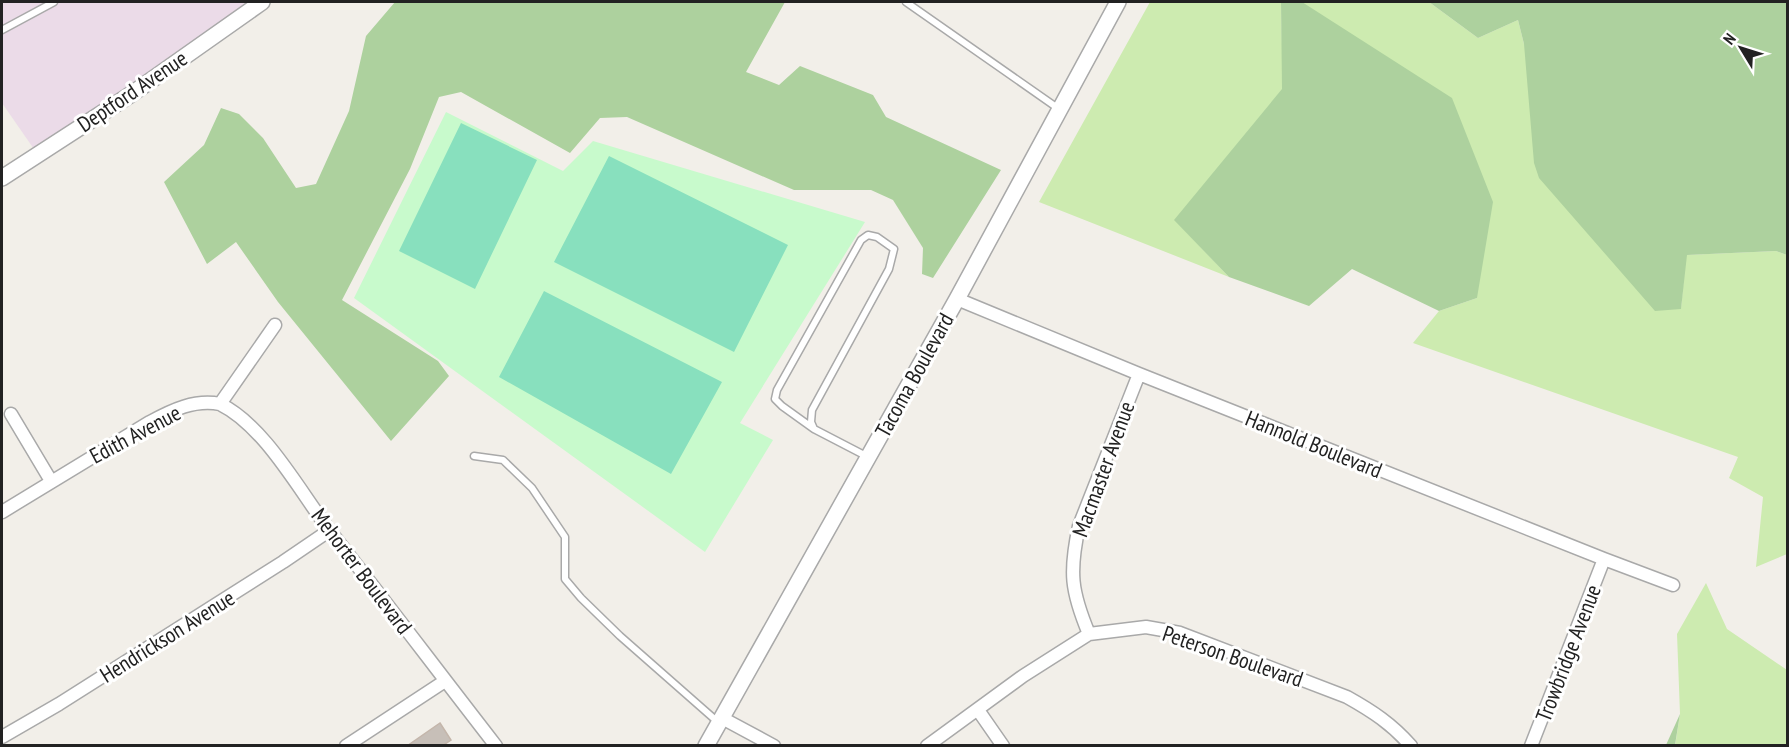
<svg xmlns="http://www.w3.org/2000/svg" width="1789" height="747" viewBox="0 0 1789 747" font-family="'PT Sans Narrow',sans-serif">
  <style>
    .industrial { fill: #ebdbe8 }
    .grass { fill: #cdebb0 }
    .forest { fill: #add19e }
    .park { fill: #c8facc }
    .pitch { fill: #88e0be }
    .building { fill: #c7bfb8; stroke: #c4b6ab; stroke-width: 1.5 }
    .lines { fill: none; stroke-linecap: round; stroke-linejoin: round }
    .service-casing { stroke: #a9a9a9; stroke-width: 9 }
    .minor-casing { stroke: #a9a9a9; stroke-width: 15 }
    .tertiary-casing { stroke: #a9a9a9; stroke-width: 18 }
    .service { stroke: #fff; stroke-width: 6 }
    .minor { stroke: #fff; stroke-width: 12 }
    .tertiary { stroke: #fff; stroke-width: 15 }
    .labels { text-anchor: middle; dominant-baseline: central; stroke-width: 6; stroke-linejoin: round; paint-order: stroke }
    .street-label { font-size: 22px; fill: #222; stroke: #fff }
  </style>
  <rect width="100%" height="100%" fill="#f2efe9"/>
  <path class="industrial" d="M2,2H250L36,152L2,103Z"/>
  <path class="grass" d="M1150,2H1281L1283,89L1175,220L1229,277L1039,202Z
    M1302,2H1429L1478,38L1518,20L1524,44L1681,308L1686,255L1776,251L1787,255V554L1756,567L1763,497L1729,478L1738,457L1413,343L1439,311L1477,298Z
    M1706,583L1727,629L1787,670V745L1675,746L1680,714L1677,634Z"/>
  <path class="forest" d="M395,2H785L746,72L779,85L800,66L873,95L886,117L1001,170L933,278L922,274L923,248L893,200L871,190H794L627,117L600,118L570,153L461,92L439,97L410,169L342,300L438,361L449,376L391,441L278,302L236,242L207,264L164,182L204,145L221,108L239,114L263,138L296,188L316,184L349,111L366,36Z
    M1281,2H1302L1452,98L1493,202L1477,298L1439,311L1352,269L1309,306L1229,277L1174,220L1282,89Z
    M1429,2H1787V255L1776,251L1687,255L1681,309L1655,311L1539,178L1534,163L1524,44L1518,20L1478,38Z
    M1680,714L1675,745H1666Z"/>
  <path class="park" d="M446,112L563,171L593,141L865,222L740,423L773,440L705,552L354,298Z"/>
  <path class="pitch" d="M461,123L537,160L475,289L399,251Z
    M609,156L788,245L734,352L554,262Z
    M544,291L722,382L671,474L499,377Z"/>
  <path class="building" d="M440,723L451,740L442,746H407Z"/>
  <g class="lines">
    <g class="service-casing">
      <path id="service" d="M906,2L1059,109
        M2,30L54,2
        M814,429L782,406L775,399L777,390L861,240L868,235L877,237L894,249L889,269L812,410L811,422L814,429L868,457
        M474,456L503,460L532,488L565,537V579L581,598L620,636L719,723"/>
    </g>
    <g class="minor-casing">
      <path id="minor" d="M957,299L1139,374L1604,559L1673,585
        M220,404C265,426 300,492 330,531C386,602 440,674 496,746
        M11,414L51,481
        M2,512L150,422C172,410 195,399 220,404L275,325
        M1089,634C1071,591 1069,572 1079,526L1139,374
        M978,710L1003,746
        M722,718L774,746
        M2,737L59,704L283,562L330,530
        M346,746L445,681
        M927,746L1023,676L1089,634L1146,627L1180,633L1347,697C1372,711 1392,724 1411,746
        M1531,746L1604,559"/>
    </g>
    <g class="tertiary-casing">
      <path id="tertiary" d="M2,178L133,93L262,2
        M706,746L957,299L1118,2"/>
    </g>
    <use href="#service" class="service"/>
    <use href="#minor" class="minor"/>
    <use href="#tertiary" class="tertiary"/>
  </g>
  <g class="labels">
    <g class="street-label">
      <text transform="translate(132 91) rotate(-34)">Deptford Avenue</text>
      <text transform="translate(914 375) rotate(-61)">Tacoma Boulevard</text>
      <text transform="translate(135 434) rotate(-28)">Edith Avenue</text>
      <text transform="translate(1314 444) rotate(22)">Hannold Boulevard</text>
      <text transform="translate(1103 469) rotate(-70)">Macmaster Avenue</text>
      <text transform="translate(362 571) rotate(53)">Mehorter Boulevard</text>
      <text transform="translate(167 636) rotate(-32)">Hendrickson Avenue</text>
      <text transform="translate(1568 653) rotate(-69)">Trowbridge Avenue</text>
      <text transform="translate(1233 656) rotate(19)">Peterson Boulevard</text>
    </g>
  </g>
  <rect width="1789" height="747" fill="none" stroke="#222222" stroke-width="6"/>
  <g transform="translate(1741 48) rotate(308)" stroke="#ffffff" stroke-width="4.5" paint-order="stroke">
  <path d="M0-4.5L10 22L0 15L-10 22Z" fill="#222222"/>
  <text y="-9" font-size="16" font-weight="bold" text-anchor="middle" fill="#222222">N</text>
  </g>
</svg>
